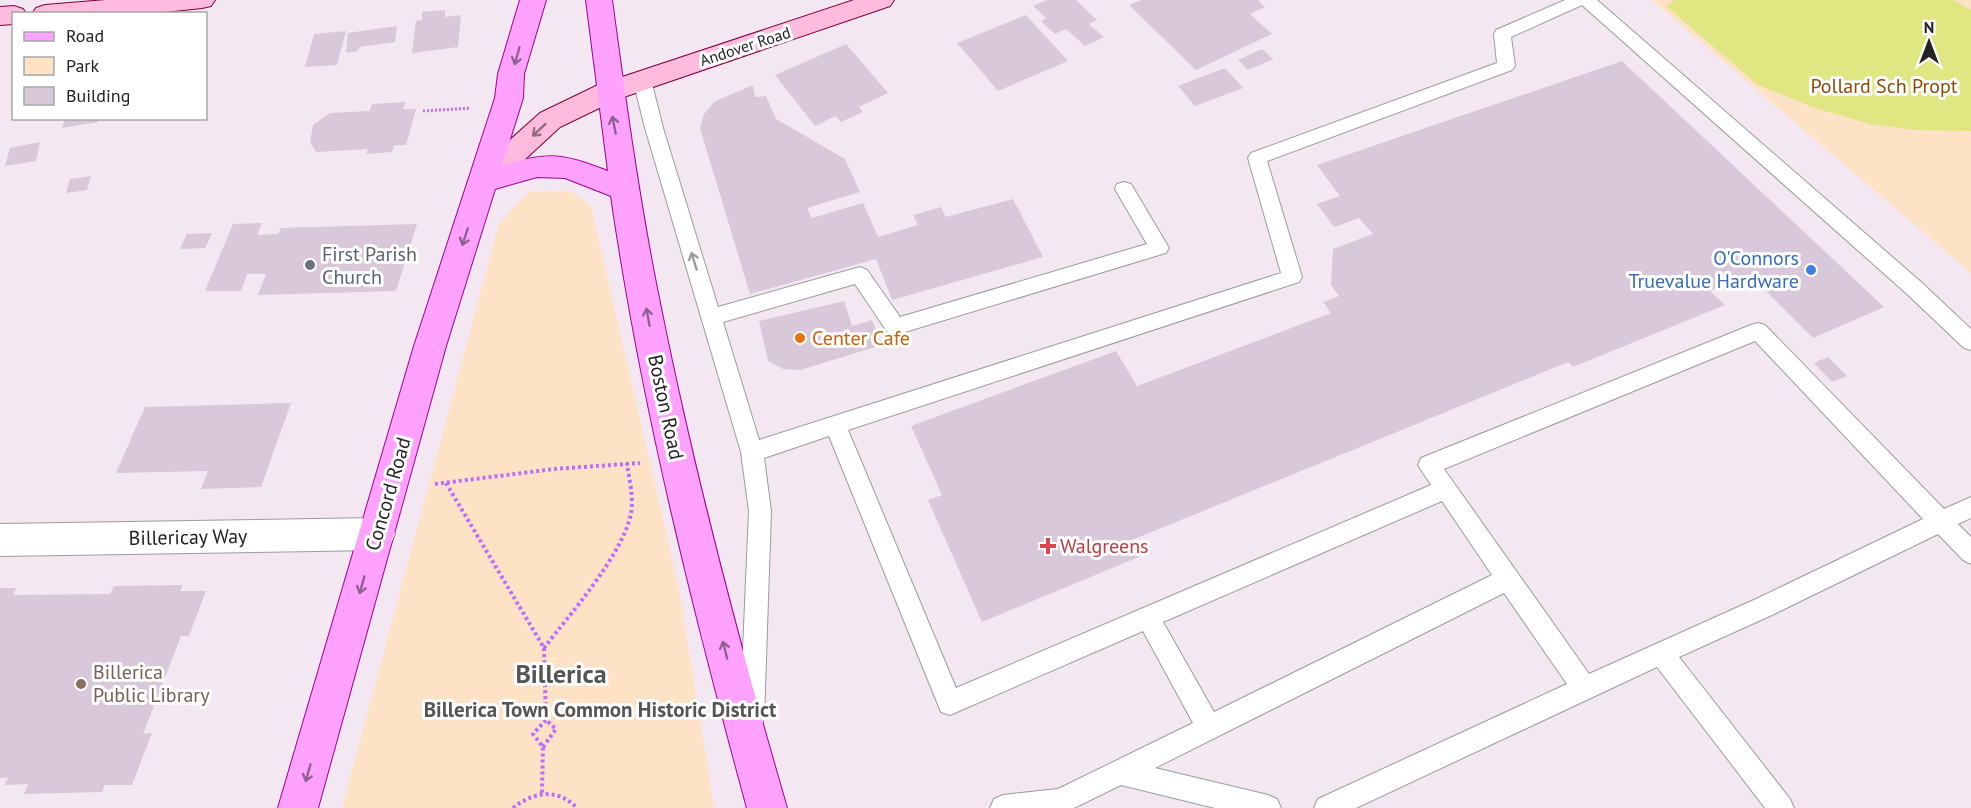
<svg xmlns="http://www.w3.org/2000/svg" width="1971" height="808" viewBox="0 0 1971 808" font-family="'PT Sans',sans-serif">
  <style>
    .park { fill: #fde2c5 }
    .pitch { fill: #e0e682 }
    .building { fill: #d8c8da }
    .lines { fill: none; stroke-linecap: round; stroke-linejoin: round }
    .lane-casing { stroke: #9c9c9c; stroke-width: 2 }
    .street-casing { stroke: #9c9c9c; stroke-width: 2 }
    .secondary-casing { stroke: #82003b; stroke-width: 2 }
    .primary-casing { stroke: #a0008e; stroke-width: 2 }
    .path-far1 { stroke: #bc6dff; stroke-width: 3; stroke-dasharray: 2 2; stroke-linecap: butt }
    .path { stroke: #bc6dff; stroke-width: 4; stroke-dasharray: 3 3; stroke-linecap: butt }
    .lane { fill: #fff; fill-rule: evenodd }
    .street { fill: #fff; fill-rule: evenodd }
    .secondary { fill: #febbdd; fill-rule: evenodd }
    .primary { fill: #ffa1fe; fill-rule: evenodd }
    .oneway { stroke: #906290 }
    .oneway2 { stroke: #906e80 }
    .oneway3 { stroke: #9c9c9c }
    .worship-dot { fill: #6b7280; stroke: #fff; stroke-width: 2 }
    .shop-dot { fill: #3f7fe0; stroke: #fff; stroke-width: 2 }
    .food-dot { fill: #e8710a; stroke: #fff; stroke-width: 2 }
    .health-dot { fill: #e0444e; stroke: #fff; stroke-width: 2 }
    .education-dot { fill: #8d6e63; stroke: #fff; stroke-width: 2 }
    .labels { text-anchor: middle; dominant-baseline: central; stroke-width: 6; stroke-linejoin: round; paint-order: stroke }
    .far-street-label { font-size: 16px; fill: #222; stroke: #fff }
    .park-label { font-size: 20px; fill: #8c4b04; stroke: #fff }
    .worship-label { font-size: 20px; fill: #5b616d; stroke: #fff; text-anchor: start }
    .shop-label { font-size: 20px; fill: #366cbe; stroke: #fff; text-anchor: end }
    .food-label { font-size: 20px; fill: #c56008; stroke: #fff; text-anchor: start }
    .street-label { font-size: 20px; fill: #222; stroke: #fff }
    .health-label { font-size: 20px; fill: #be3a42; stroke: #fff; text-anchor: start }
    .education-label { font-size: 20px; fill: #785e54; stroke: #fff; text-anchor: start }
    .neighbourhood-label { font-size: 21px; font-weight: bold; fill: #555; stroke: #fff }
    .district-label { font-size: 26px; font-weight: bold; fill: #555; stroke: #fff }
  </style>
  <rect width="100%" height="100%" fill="#f3e8f1"/>
  <path class="park" d="M1652,0H1971V273L1661,8Z
    M571,191L591,207L679,589L714,808H342L499,224L529,192Z"/>
  <path class="pitch" d="M1675,0H1954L1971,10V131L1916,130L1870,124L1815,108L1758,85L1666,6Z"/>
  <path class="building" d="M1047,0H1076L1097,20L1089,24L1104,37L1085,46L1066,29L1055,34L1041,21L1046,18L1033,6Z
    M1141,0H1258L1265,7L1250,14L1272,34L1196,70L1129,5Z
    M445,10V17L461,15L458,47L412,53L416,21L422,20V12Z
    M1026,15L1068,61L998,91L957,43Z
    M397,26L395,42L359,47L358,51L346,53L348,33Z
    M346,31L337,65L305,67L314,34Z
    M846,44L888,93L859,107L863,112L841,122L836,116L815,126L775,75Z
    M1262,49L1273,59L1248,70L1238,60Z
    M1622,61L1884,307L1813,338L1749,274L1710,291L1725,305L1573,367L1568,362L1132,540L1141,556L982,622L928,500L942,495L911,426L1116,351L1137,386L1331,313L1323,302L1339,296L1331,285L1333,249L1373,234L1359,218L1334,227L1317,204L1340,196L1317,165Z
    M1225,68L1243,88L1195,106L1178,86Z
    M753,85L755,97L766,96L776,119L845,159L860,192L807,208L812,218L863,203L878,237L918,225L913,215L941,207L946,217L1013,199L1043,257L892,300L876,259L750,294L700,128L704,114L714,102Z
    M406,102L403,109H416L406,145H394L392,152L366,154L368,149L316,152L310,142L313,125L330,113L370,111L372,104Z
    M65,118H99L98,122L62,128Z
    M40,142L36,161L5,166L10,148Z
    M91,176L87,190L66,193L70,179Z
    M262,223L257,235L278,234L281,228L417,224L396,291L258,295L266,274H247L241,291H205L233,224Z
    M212,233L205,248L180,249L187,234Z
    M844,301L852,326L872,320L882,345L800,370L783,369L768,361L759,321Z
    M1828,357L1847,376L1832,382L1814,363Z
    M291,403L261,487L201,489L208,471L116,473L145,407Z
    M183,585L180,591H206L189,636H181L143,734L152,733L132,785H105L102,792L24,794L28,784L4,785L8,778H0V588H16L13,595L110,594L114,586Z"/>
  <g class="lines">
    <g class="lane-casing">
      <path id="lane" d="M1565,0H1597L1921,282L1971,329V350L1964,348L1907,294L1582,5L1511,37L1515,66L1512,70L1267,161L1302,277L1299,282L848,430L956,688L1431,485L1418,465L1421,458L1751,325L1758,323L1765,325L1944,509L1971,497V518L1958,524L1971,537V564L1963,560L1938,534L1772,615L1679,657L1790,799L1794,808H1765L1657,667L1356,808H1314L1318,799L1567,684L1504,593L1155,768L1268,795L1277,799L1281,808H1215L1121,785L1074,808H990L994,799L1003,795L1058,789L1193,723L1143,631L950,715L941,712L829,436L764,458L771,511L764,718L761,727L752,730L743,727L740,718L749,511L741,452L645,128L633,80L636,76H648L651,80L663,128L718,307L860,267L867,270L900,317L1147,244L1115,189L1117,184L1124,182L1131,184L1169,248L1166,253L1159,255L895,335L888,333L855,284L723,322L759,440L1281,273L1248,158L1251,153L1497,63L1494,34L1496,30ZM1755,341L1923,519L1756,599L1589,674L1444,469ZM1442,501L1492,575L1214,712L1163,622Z"/>
    </g>
    <g class="street-casing">
      <path id="street" d="M377,518L390,522L395,534L390,546L377,550L0,556V524Z"/>
    </g>
    <g class="secondary-casing">
      <path id="secondary" d="M106,0H215L211,6L202,8L146,14H32L36,8L45,5Z
        M854,0H894L890,6L618,99L560,127L493,189L483,192L473,189L469,181L473,173L540,113L598,85Z
        M14,6L23,9L26,14H14V24L0,25V7Z"/>
    </g>
    <g class="primary-casing">
      <path id="primary" d="M520,0H546L524,74L523,98L502,165C551,152 561,153 608,171L586,0H612C626,104 640,206 661,308C695,477 739,643 787,808H747C692,607 641,403 611,196L565,178L537,177L495,189L446,346L318,808H278L414,346L495,98L498,74Z"/>
    </g>
    <path class="path-far1" d="M423,111L471,108"/>
    <path class="path" d="M446,483L544,648L546,720L533,734L543,747L542,793
      M435,484L554,469L640,463
      M544,648C570,614 623,555 631,513C634,497 629,479 627,463
      M543,747L556,729L546,720
      M513,808C535,791 557,788 577,808"/>
    <use href="#lane" class="lane"/>
    <use href="#street" class="street"/>
    <use href="#secondary" class="secondary"/>
    <use href="#primary" class="primary"/>
  </g>
  <defs><path id="oneway-shaft" d="M-6 0H5M1.5-3L5.5 0L1.5 3" fill="none" stroke-width="1.6" stroke-linecap="round" stroke-linejoin="round" transform="scale(1.5)"/></defs>
  <g class="oneway">
    <use href="#oneway-shaft" transform="translate(517 56) rotate(106)"/>
    <use href="#oneway-shaft" transform="translate(614 125) rotate(-101)"/>
    <use href="#oneway-shaft" transform="translate(465 237) rotate(108)"/>
    <use href="#oneway-shaft" transform="translate(648 317) rotate(-100)"/>
    <use href="#oneway-shaft" transform="translate(362 585) rotate(106)"/>
    <use href="#oneway-shaft" transform="translate(725 650) rotate(-104)"/>
    <use href="#oneway-shaft" transform="translate(308 773) rotate(106)"/>
  </g>
  <use class="oneway2" href="#oneway-shaft" transform="translate(539 130) rotate(137)"/>
  <use class="oneway3" href="#oneway-shaft" transform="translate(694 261) rotate(-107)"/>
  <circle class="worship-dot" cx="310" cy="265" r="6"/>
  <circle class="shop-dot" cx="1811" cy="270" r="6"/>
  <circle class="food-dot" cx="800" cy="338" r="6"/>
  <path class="health-dot" d="M1045 537h6v6h6v6h-6v6h-6v-6h-6v-6h6z"/>
  <circle class="education-dot" cx="81" cy="684" r="6"/>
  <g class="labels">
    <g class="far-street-label">
      <text transform="translate(745 46) rotate(-18)">Andover Road</text>
    </g>
    <g class="park-label">
      <text x="1884" y="86">Pollard Sch Propt</text>
    </g>
    <g class="worship-label">
      <text x="322" y="254">First Parish<tspan x="322" dy="23">Church</tspan></text>
    </g>
    <g class="shop-label">
      <text x="1799" y="258">O'Connors<tspan x="1799" dy="23">Truevalue Hardware</tspan></text>
    </g>
    <g class="food-label">
      <text x="812" y="338">Center Cafe</text>
    </g>
    <g class="street-label">
      <text transform="translate(666 407) rotate(78)">Boston Road</text>
      <text transform="translate(388 494) rotate(-74)">Concord Road</text>
      <text transform="translate(188 537) rotate(-1)">Billericay Way</text>
    </g>
    <g class="health-label">
      <text x="1060" y="546">Walgreens</text>
    </g>
    <g class="education-label">
      <text x="93" y="672">Billerica<tspan x="93" dy="23">Public Library</tspan></text>
    </g>
    <g class="neighbourhood-label">
      <text x="600" y="709">Billerica Town Common Historic District</text>
    </g>
    <g class="district-label">
      <text x="561" y="673">Billerica</text>
    </g>
  </g>
  <rect x="12" y="12" width="195" height="108" fill="#ffffff" stroke="#a7a7a7" stroke-width="1.5"/>
  <rect x="24" y="32" width="30" height="9" fill="#ffa1fe" stroke="#a7a7a7" stroke-width="1.5"/>
  <text x="66" y="42" font-size="18" fill="#222222">Road</text>
  <rect x="24" y="57" width="30" height="18" fill="#fde2c5" stroke="#a7a7a7" stroke-width="1.5"/>
  <text x="66" y="72" font-size="18" fill="#222222">Park</text>
  <rect x="24" y="87" width="30" height="18" fill="#d8c8da" stroke="#a7a7a7" stroke-width="1.5"/>
  <text x="66" y="102" font-size="18" fill="#222222">Building</text>
  <g transform="translate(1929 42)" stroke="#ffffff" stroke-width="4.5" paint-order="stroke">
  <path d="M0-4.5L10 22L0 15L-10 22Z" fill="#222222"/>
  <text y="-9" font-size="16" font-weight="bold" text-anchor="middle" fill="#222222">N</text>
  </g>
</svg>
